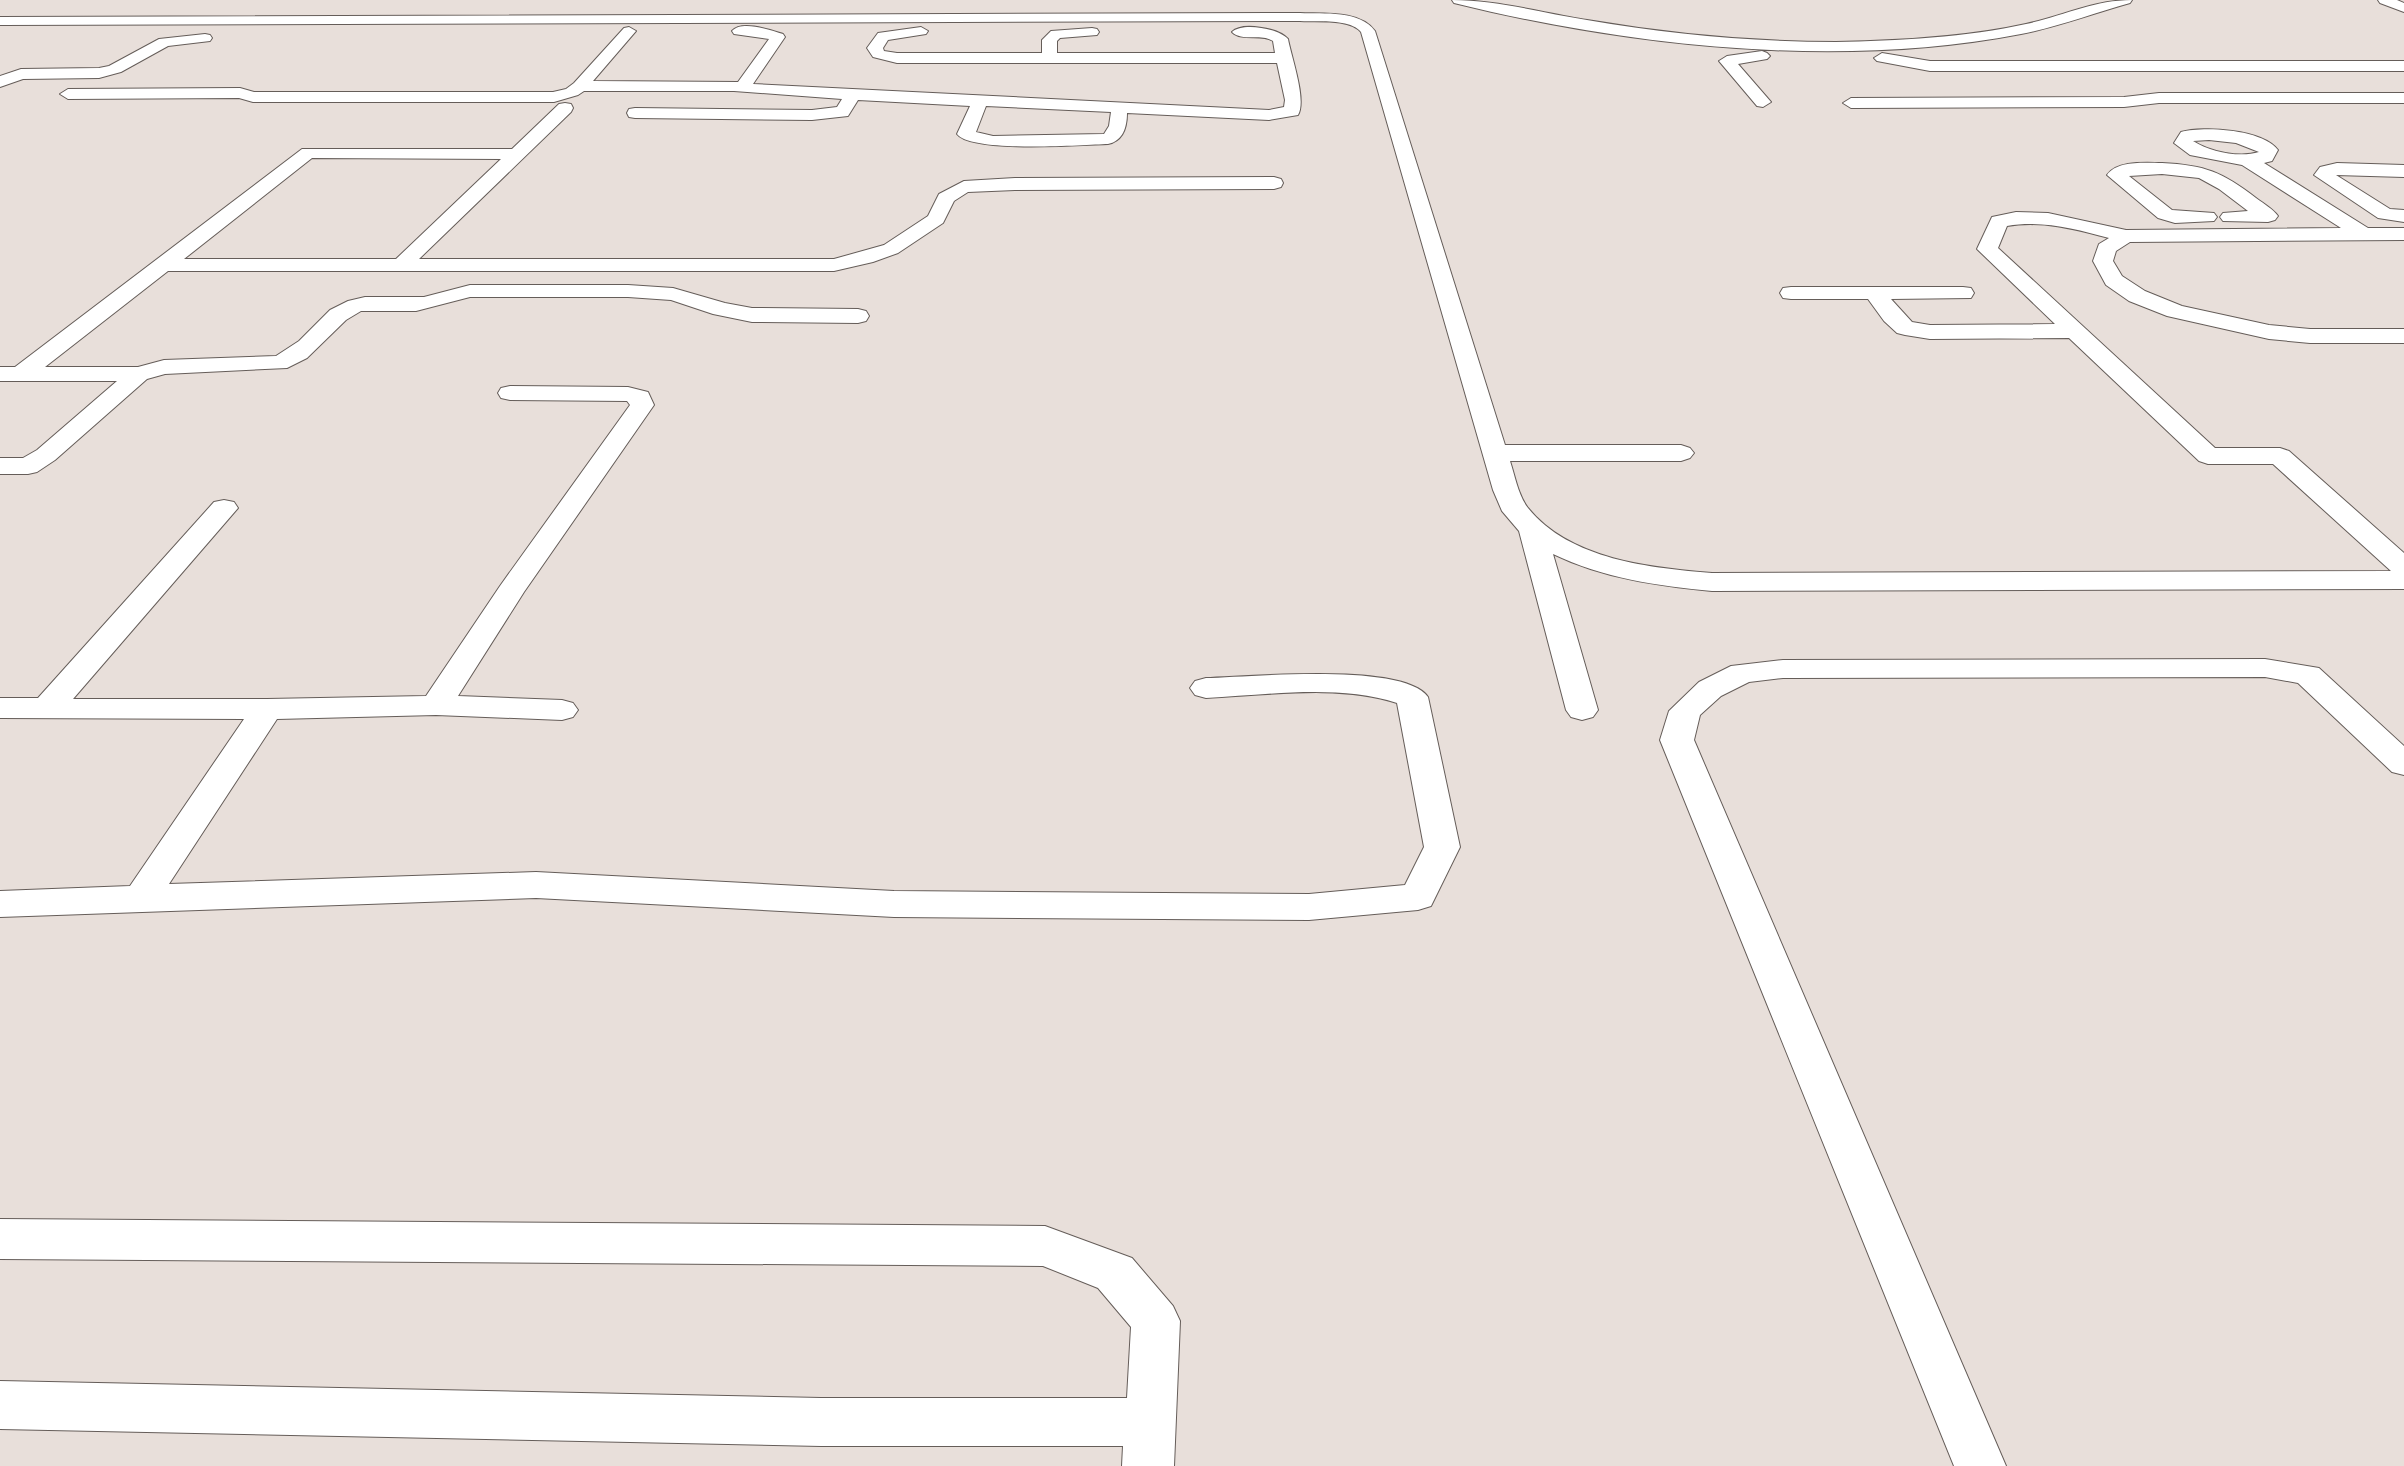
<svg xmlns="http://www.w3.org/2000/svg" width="2404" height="1466" viewBox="0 0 2404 1466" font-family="'Public Sans',sans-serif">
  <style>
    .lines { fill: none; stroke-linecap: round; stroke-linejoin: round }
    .minor-casing { stroke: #655d59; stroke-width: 2 }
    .minor { fill: #fff; fill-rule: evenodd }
  </style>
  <rect width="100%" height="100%" fill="#e8dfda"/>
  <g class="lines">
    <g class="minor-casing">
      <path id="minor" d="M1452,0C1497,0 1542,13 1587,20C1669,34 1752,42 1836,42C1896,41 1968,37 2026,24C2063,16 2094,0 2132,0L2130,3C2094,13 2058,27 2021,34C1840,69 1632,47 1454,3Z
        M2378,0H2397L2404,3V12L2380,3Z
        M1300,13C1324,14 1360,10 1375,31L1505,445H1681L1690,448L1694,453L1690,458L1681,461H1510C1515,476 1518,495 1528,508C1570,560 1651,568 1712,573L2391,571L2273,464H2208L2199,461L2069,338L1930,339L1905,335L1897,333L1884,321L1868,299H1791L1783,298L1780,293L1783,288L1791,287H1963L1971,288L1974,293L1971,298L1891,299L1912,322L1930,325L2055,324L1977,249L1992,217L2016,212L2048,213L2126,230L2341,228L2242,165L2190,155L2174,143L2181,132C2204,126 2262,129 2278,150L2272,161L2264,163L2368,228H2404V240L2130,242L2116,251L2113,261L2122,276L2145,291L2182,306L2269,325L2310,329H2404V343H2310L2269,339L2167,316L2129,301L2106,285L2093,261L2099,244L2109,238C2075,229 2042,220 2007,226L1998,248L2215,448H2280L2289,451L2404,553V589L1712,591C1658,586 1603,578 1553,554L1598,710L1593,717L1582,720L1571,717L1566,710L1519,531L1502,511L1493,490L1361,32C1350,18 1316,22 1300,21L0,25V17ZM2209,140L2236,143L2259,152C2240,158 2210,152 2193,141Z
        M629,27L636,31L593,81L738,82L769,39L734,34L732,31C742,20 770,30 783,34L785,37L753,84L1269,110L1284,107L1285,100L1277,63H897L873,57L867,48L878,33L921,27L928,31L926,34L888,40L883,48L884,51L897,53H1042V40L1051,31L1092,28L1097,29L1099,32L1097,35L1060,38L1057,41V53H1275L1273,41C1261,33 1242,42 1232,32C1242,22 1278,28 1288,39C1291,56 1307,100 1298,115L1269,120L1127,113C1127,127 1123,141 1108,144C1081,145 971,153 957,134L970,106L858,100L848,116L812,120L635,118L629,117L627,113L629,109L635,108L812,110L837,107L842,99L734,91H584L578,95L554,102H253L239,98L68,99L60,94L68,89L240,88L254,92H553L566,89L574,83L624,28ZM986,106L1111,112L1109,126L1104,134L993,136L976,132Z
        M205,34L210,35L212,38L210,41L168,46L121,72L99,78L23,79L0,87V76L21,69L99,68L109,66L159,39Z
        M1762,51L1767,53L1770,56L1767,59L1738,64L1771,102L1763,107L1757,106L1719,61L1727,56Z
        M1882,53L1930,61H2404V71H1930L1877,61L1874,58Z
        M2159,93H2404V103H2159L2124,107L1851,108L1843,103L1851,98L2124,97Z
        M565,103L571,104L573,108L571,112L419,259H834L884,245L928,216L939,194L964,181L1015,178L1274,177L1281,179L1283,183L1281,187L1274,189L1015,190L968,192L954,201L943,223L898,253L873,262L834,271H168L45,367H138L164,360L276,356L299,341L330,310L348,301L365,297H424L470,285H628L673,288L725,303L752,308L858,309L866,311L869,316L866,321L858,323L752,322L713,314L671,300L628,297H470L416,311H361L346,320L307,358L287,368L165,374L147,379L55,460L37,472L28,474H0V458H23L37,450L117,381H0V367H15L302,149H512L559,104ZM312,158L501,159L396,259H184Z
        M2162,163C2205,165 2222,172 2256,198C2264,204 2273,209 2278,216L2275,220L2268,222L2223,221L2220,217L2223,213L2248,211L2219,189L2199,178L2162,174L2129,176L2172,210L2214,213L2217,217L2214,221L2175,223L2158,218L2107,175C2117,160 2146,163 2162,163Z
        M2337,163L2404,165V177L2336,175L2390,209L2404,210V222L2378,218L2314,175L2320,167Z
        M510,386L628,387L648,392L654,405L524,592L458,696L562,700L573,703L578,710L573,717L562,720L436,715L277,719L169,884L536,872L894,891L1309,894L1405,885L1424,847L1397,703C1338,684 1267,695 1206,698L1195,695L1190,688L1195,681L1206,678C1249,677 1404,662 1428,697L1460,847L1431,906L1418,910L1309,920L894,917L536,898L0,917V891L130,886L244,719L0,718V698H38L214,502L224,500L234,502L238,508L73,699H267L426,696L500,586L630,405L627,401L510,400L501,398L498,393L501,388Z
        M2265,659L2319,668L2404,746V775L2392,772L2298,683L2265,677L1783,678L1749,682L1721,696L1700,715L1694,740L2006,1466H1954L1660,740L1669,711L1699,682L1731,666L1783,660Z
        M0,1219L1045,1226L1132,1258L1173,1306L1180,1321L1174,1466H1122L1123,1446H821L0,1429V1381L821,1398H1127L1131,1327L1098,1288L1043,1266L0,1259Z"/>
    </g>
    <use href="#minor" class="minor"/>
  </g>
</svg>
